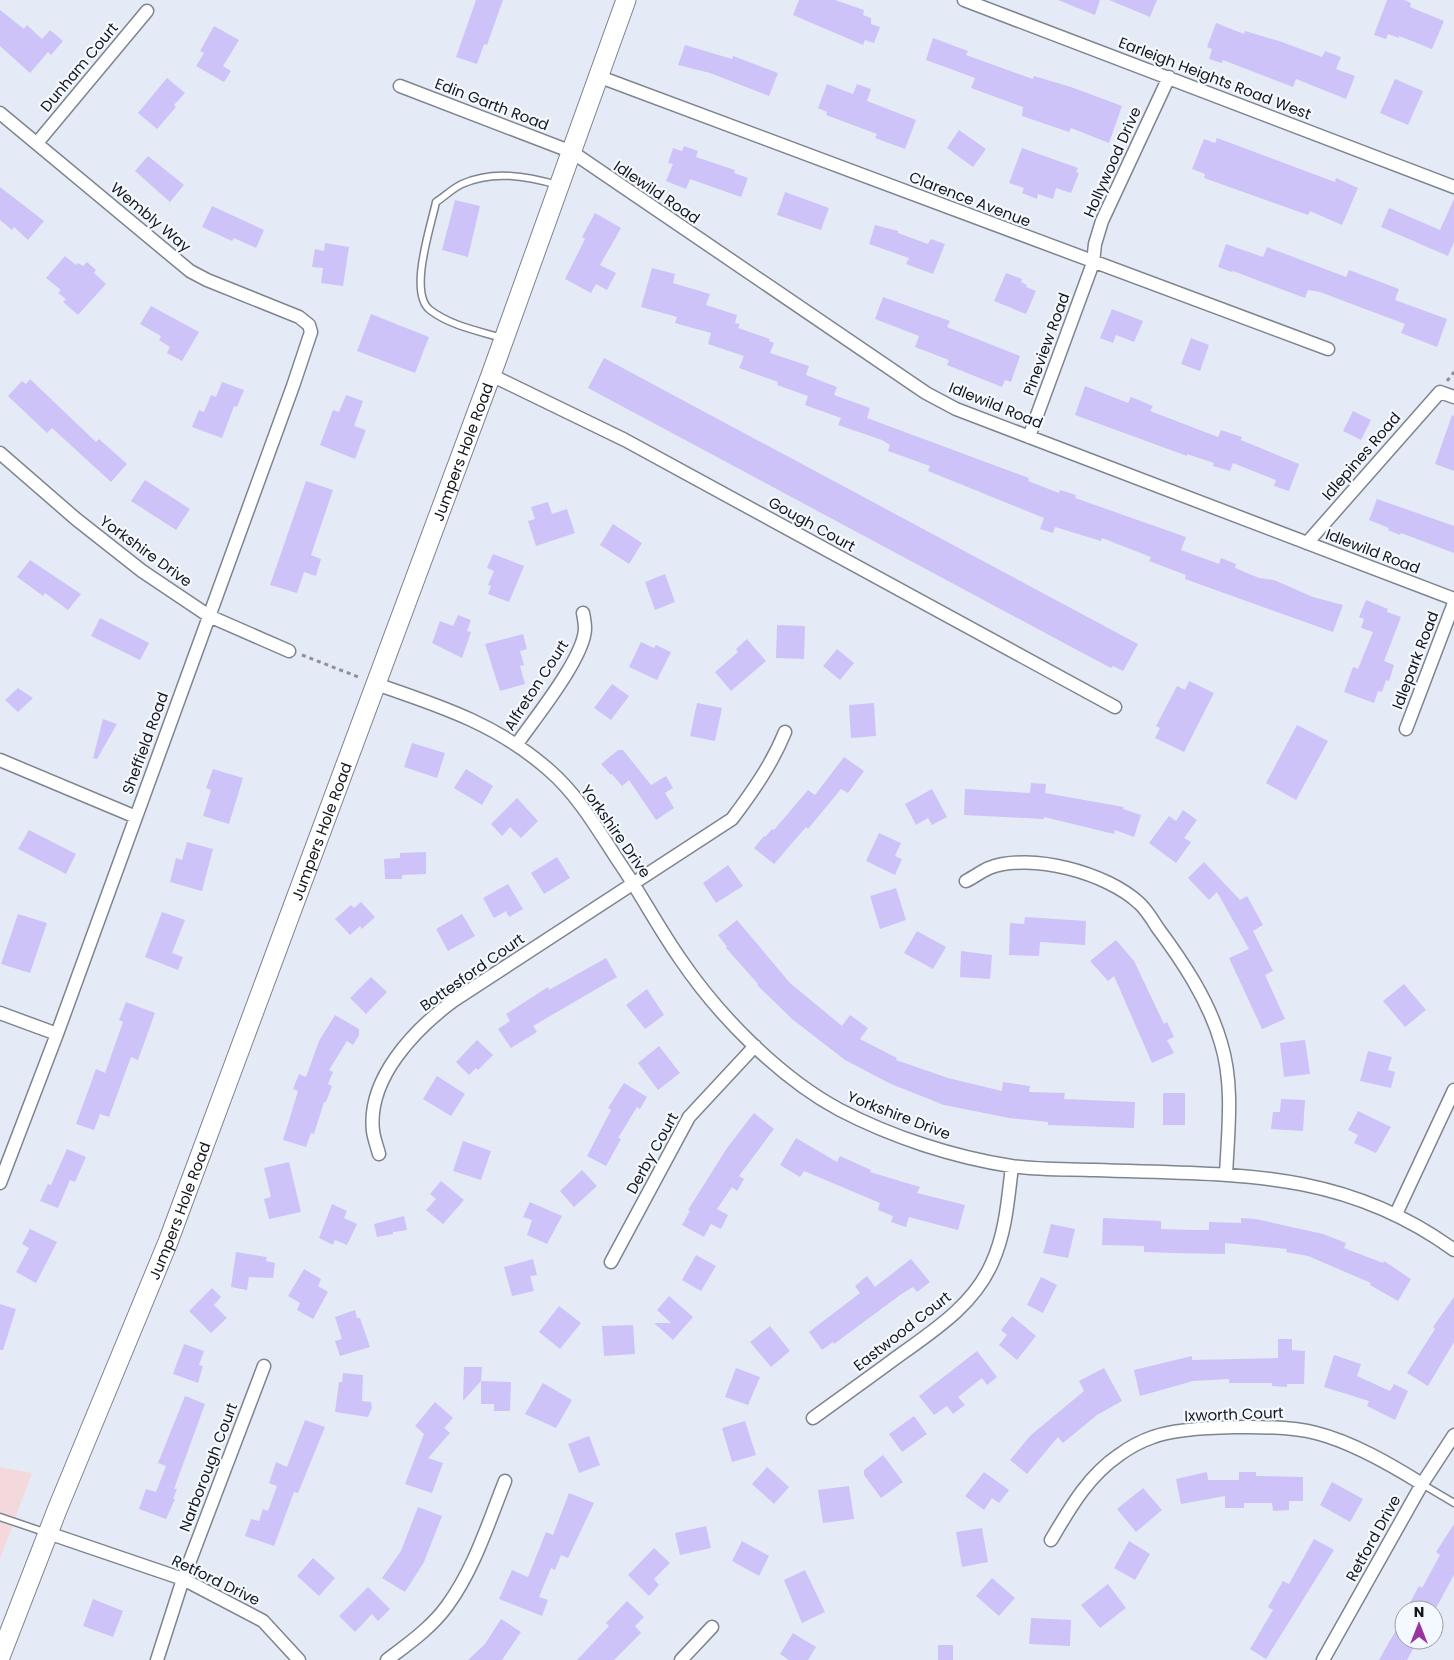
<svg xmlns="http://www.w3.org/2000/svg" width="1454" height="1660" viewBox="0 0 1454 1660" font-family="Poppins,sans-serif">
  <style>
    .education { fill: #f4d9dc }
    .building { fill: #cdc3f9 }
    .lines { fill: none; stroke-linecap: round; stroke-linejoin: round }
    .service-casing { stroke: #7e858f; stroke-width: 9 }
    .minor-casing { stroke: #7e858f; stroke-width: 15 }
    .secondary-casing { stroke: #7e858f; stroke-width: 21 }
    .path { stroke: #8d9199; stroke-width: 3; stroke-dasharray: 4 4; stroke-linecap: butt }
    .service { stroke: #fff; stroke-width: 6 }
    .minor { stroke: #fff; stroke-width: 12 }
    .secondary { stroke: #fff; stroke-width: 19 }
    .labels { text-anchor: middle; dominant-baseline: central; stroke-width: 4.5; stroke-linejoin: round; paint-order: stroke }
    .street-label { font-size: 15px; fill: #15171b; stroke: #f4f8ff }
  </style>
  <rect width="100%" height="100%" fill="#e4ebf6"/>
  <path class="education" d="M0,1467L32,1473L0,1559Z"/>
  <path class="building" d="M476,0H503L487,45L484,44L477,64L456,57Z
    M799,0H835L864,10L863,15L871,18V24L880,27L874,43L865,40L863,45L793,15Z
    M1058,0H1100L1095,15Z
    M1109,0H1157L1150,17Z
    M1387,0H1404L1411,3L1410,7L1444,21L1432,49L1399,36V38L1388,34L1386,39L1374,35Z
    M0,10L24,29L27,25L42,39L50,30L63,41L51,55L48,52L30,73L0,46Z
    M1216,23L1244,34L1245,31L1282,42L1322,57L1325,51L1341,57L1336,69L1355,76L1346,99L1296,79L1293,87L1223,60L1222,63L1209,59L1212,49L1207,47Z
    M214,26L239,40L223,66L231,71L224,82L196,66L204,53L200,51Z
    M933,38L968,51L966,55L1033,79L1034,76L1071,87L1122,106L1109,143L1071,128L1069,132L1022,116L1023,107L971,88L975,78L926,60Z
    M685,45L732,59L733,56L778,73L769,96L710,73L678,65Z
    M167,78L185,93L174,105L176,107L157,129L138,113Z
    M1395,79L1423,91L1408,125L1380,113Z
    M827,84L853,94L857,84L871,89L867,101L916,120L905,149L875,138L877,134L826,115L827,112L818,108Z
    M959,130L986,149L973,167L947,148Z
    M1217,138L1335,182L1336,178L1358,188L1342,225L1310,211L1308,215L1204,178L1205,174L1192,169L1204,139L1215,143Z
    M684,146L698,151L696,157L735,170L734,173L748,178L741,197L690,179L686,189L666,181L673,164L668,163L673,148L682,151Z
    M1022,148L1078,168L1076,172L1079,173L1071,193L1056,188L1053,199L1038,194L1037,199L1022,193L1024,188L1009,183Z
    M148,156L184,185L170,202L135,171Z
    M0,187L44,221L28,240L14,227L12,230L0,220Z
    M785,192L829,208L821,230L777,215Z
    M1454,199V242L1448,256L1381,227L1389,208L1440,230Z
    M455,200L480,206L468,257L442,250Z
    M212,206L264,230L256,248L234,238L232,241L202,227Z
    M595,213L621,228L600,265L616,273L607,290L596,284L591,293L565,279L585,239L582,237Z
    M875,225L898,231V233L928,244L931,239L945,244L933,274L906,264L909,258L869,244Z
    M325,243L349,247L343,286L321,283L323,268L312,267L315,249L324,251Z
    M1226,244L1263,257L1267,247L1346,277L1349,270L1399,289L1395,300L1447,319L1437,347L1401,333L1405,324L1320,292L1308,290L1305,298L1233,271L1232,272L1218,267Z
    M65,256L76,265L78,263L83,266L87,262L96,270L94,273L106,284L78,315L63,302L66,299L58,293L61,290L46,278Z
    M652,268L675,274L673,283L710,294L706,305L737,315L735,323L740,324L738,328L770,339L769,341L774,343L770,353L809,366L806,375L837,387L834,395L870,408L867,418L1029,478L1028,481L1059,493L1060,490L1076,495L1075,498L1186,537L1181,550L1219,564L1221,558L1236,564L1235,568L1259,578L1274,580L1313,597L1343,605L1333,632L1185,579L1186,575L1149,561L1151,557L1102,538L1101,541L1055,527L1053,533L1040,529L1044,518L928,471L930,466L888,451L890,445L882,440L838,425L841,418L805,405L808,396L777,385L778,382L739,368L744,356L708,344L711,333L675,323L677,317L641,307Z
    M1006,273L1022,279L1021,282L1027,285L1026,287L1036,291L1026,314L994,301Z
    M883,297L950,321L947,327L1020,356L1011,382L1005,380L1002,387L947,365L949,360L915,347L919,336L875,319Z
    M151,306L199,332L182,361L167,353L170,347L159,340L161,336L140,324Z
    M1112,309L1143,321L1134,342L1116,335L1113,343L1100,338Z
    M371,314L429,337L415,373L357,351Z
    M1191,338L1209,345L1200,371L1181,364Z
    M604,358L1138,644L1123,671L1113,666L1111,668L1077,650L588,388Z
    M30,379L96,442L99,439L127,464L111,482L52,428L47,433L8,396L22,381L26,384Z
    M222,382L244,390L237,407L234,406L222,438L192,427L199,410L204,412L211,395L216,397Z
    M1085,386L1128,403L1131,397L1153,406L1150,411L1218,437L1221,430L1242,437L1241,440L1299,464L1289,491L1274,486L1276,480L1233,463L1230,471L1213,466L1214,463L1187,454V456L1075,415Z
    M346,395L363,401L354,426L366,430L355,459L320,445L333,410L339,412Z
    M1353,411L1371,420L1361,440L1343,431Z
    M1452,415L1454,416V471L1435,464Z
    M145,480L190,509L176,530L131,501Z
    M306,481L333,490L311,555L321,559L316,576L304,572L297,593L270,585Z
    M1377,499L1454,526V553L1401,533L1400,535L1388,530L1389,528L1369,520Z
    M548,502L552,514L567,509L575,533L536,546L528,521L535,519L531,507Z
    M613,524L642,543L629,564L600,545Z
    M493,554L524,566L509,602L488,594L491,586L488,585L494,571L487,568Z
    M30,560L81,594L68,610L45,593L43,596L17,577Z
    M665,574L675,602L655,610L645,582Z
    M1366,600L1388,609L1387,612L1401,617L1384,661L1394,665L1389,681L1386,680L1382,692L1378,691L1374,703L1344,692L1353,667L1358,669L1373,632L1361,628L1364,619L1359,617Z
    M458,615L471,620L467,631L471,632L462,658L432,643L440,621L453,626Z
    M100,618L149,643L140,660L91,636Z
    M777,625L805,626L804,659L776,658Z
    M523,634L527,649L520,651L524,665L520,666L525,684L500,691L485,644Z
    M747,639L766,661L731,691L715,672L738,652L736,649Z
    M641,642L654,648L656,645L671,652L657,680L629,667Z
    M837,649L854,663L840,680L823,666Z
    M1189,681L1214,693L1184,752L1155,738L1160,728L1156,726L1177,686L1185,690Z
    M612,684L629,696L611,720L594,708Z
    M18,688L33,698L18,712L5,700Z
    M697,703L722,708L715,741L690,736Z
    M874,703L876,736L851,738L849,705Z
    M103,719L117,724L97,759L93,758Z
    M1297,725L1328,741L1296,800L1266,783Z
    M412,743L445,753L437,778L404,767Z
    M618,750H623L651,785L666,776L673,788L665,793L674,808L656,820L629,780L622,786L612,774L611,775L601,764Z
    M844,757L864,771L848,793L841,789L808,829L806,827L774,864L754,848L764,836L765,837L772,829L774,830L808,790L815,795Z
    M213,769L243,778L229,824L203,816L211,790L206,788Z
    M466,769L493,786L482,805L454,788Z
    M1031,783L1046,784L1045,793L1124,807L1123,809L1141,815L1134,837L1115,830L1114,834L1044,817V819L964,815L965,789L1030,793Z
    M932,789L947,817L932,825L928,818L916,825L905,804Z
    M517,798L538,821L521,838L510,827L502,836L491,824Z
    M1183,810L1197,820L1184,838L1191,842L1176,863L1149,843L1169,816L1176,821Z
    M29,830L76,854L66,874L18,849Z
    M879,833L901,843L895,856L902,859L895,875L866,861Z
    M187,842L213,849L202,891L170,882L176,858L182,860Z
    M426,852V874L402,875V879H385L384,859L400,858V853Z
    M557,857L570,878L544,894L531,873Z
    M1204,862L1240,900L1247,896L1263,925L1253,931L1273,971L1265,975L1285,1019L1262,1029L1229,958L1249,949L1217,892L1209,900L1188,878Z
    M728,865L743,886L716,903L703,883Z
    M508,884L523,909L509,917L506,911L494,918L483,898Z
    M896,888L906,920L880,929L870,896Z
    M361,902L375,917L362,929L360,926L350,935L335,919L351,905L354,908Z
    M162,912L185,920L172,953L183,957L178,970L145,957Z
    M18,914L47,923L30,973L1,964Z
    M462,914L475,936L448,951L436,929Z
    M1025,917L1086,921L1085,945L1040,942L1039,956L1009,955L1010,923L1024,924Z
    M737,920L790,983L842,1026L850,1015L868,1028L860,1039L897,1058L896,1060L948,1078L1002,1091L1003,1082L1030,1086L1029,1092L1065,1093L1064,1099L1135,1102L1134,1128L1048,1125V1122L1009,1118L944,1105L891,1084L845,1060L792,1019L757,985L758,984L726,948L727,947L718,935Z
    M917,931L946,947L933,969L904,953Z
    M1116,940L1134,961L1164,1024L1167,1022L1174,1037L1167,1040L1174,1053L1152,1063L1114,976L1108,981L1090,961Z
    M961,951L992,955L990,979L960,977Z
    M606,958L617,977L533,1026L537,1032L511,1048L498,1029L510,1021L506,1014L548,987L549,990Z
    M371,977L387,992L366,1014L350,998Z
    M1404,984L1426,1010L1405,1027L1383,1001Z
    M647,989L664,1015L645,1029L626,1005Z
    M126,1002L155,1013L138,1060L131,1057L109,1117L100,1114L94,1130L76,1124L96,1069L105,1073L123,1022L119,1020Z
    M335,1015L359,1029V1035L353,1045L347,1041L329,1070L333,1072L328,1084L332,1086L326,1102H324L314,1134L311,1133L306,1147L283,1140L298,1091L293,1089L299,1074L306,1077L319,1041Z
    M477,1040L493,1055L478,1070L476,1068L469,1075L456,1062Z
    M1305,1040L1310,1074L1284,1077L1280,1043Z
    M659,1046L680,1073L658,1090L638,1063Z
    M1368,1051L1392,1057L1388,1070L1395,1072L1391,1088L1360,1081Z
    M437,1076L465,1094L451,1116L423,1099Z
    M624,1083L647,1097L640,1109L637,1107L618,1138L621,1139L606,1166L587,1156L611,1110L608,1108Z
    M1163,1093H1185V1125H1163Z
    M1281,1099L1305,1100L1303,1131L1271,1129L1273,1112H1280Z
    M1358,1111L1391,1127L1376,1153L1354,1143L1358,1135L1348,1130Z
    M754,1113L774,1129L739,1176L744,1179L737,1191L732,1187L717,1209L728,1215L721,1229L711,1224L704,1237L682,1225L690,1211L688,1210L727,1148Z
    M796,1138L837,1162L840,1156L871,1170L870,1172L920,1187L917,1193L965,1205L958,1230L909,1217L906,1227L891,1222L893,1216L878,1210L880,1203L804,1171L800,1177L780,1165Z
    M463,1141L491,1151L481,1180L453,1171Z
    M67,1149L86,1157L75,1182L70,1180L58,1208L40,1201L48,1184L51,1185Z
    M289,1162L301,1212L269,1219L264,1199L271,1197L264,1168Z
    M582,1170L597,1186L574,1207L560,1191Z
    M441,1181L464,1200L443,1224L426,1210L436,1199L430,1194Z
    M530,1202L562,1216L547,1244L527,1235L532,1220L523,1217Z
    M332,1204L347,1211L344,1218L357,1224L347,1245L335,1240L333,1245L319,1238Z
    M404,1216L407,1230L393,1232L392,1225L393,1234L377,1237L374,1224Z
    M1103,1218L1161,1221V1229L1194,1230H1209V1222L1241,1223V1218L1256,1219L1323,1234L1346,1243L1344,1248L1383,1263L1384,1261L1411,1279L1398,1301L1370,1285L1371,1283L1308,1256L1286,1252L1287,1249L1225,1243V1254L1174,1253L1144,1252V1246L1102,1245Z
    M1051,1224L1075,1229L1068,1258L1043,1253Z
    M30,1229L57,1242L36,1283L16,1272L29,1248L22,1244Z
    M236,1252L267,1257L266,1261L275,1263L273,1278L249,1277L247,1290L231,1287Z
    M696,1255L716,1266L701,1291L682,1280Z
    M533,1259L537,1275L530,1276L534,1291L512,1296L504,1267Z
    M911,1259L930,1282L917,1292L913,1287L900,1295L834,1344L833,1342L822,1350L809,1332L860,1293L855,1286L867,1276L875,1287Z
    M304,1269L321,1279L318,1286L328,1292L313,1319L297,1310L300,1303L288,1296Z
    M1041,1277L1057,1285L1043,1313L1027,1305Z
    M212,1288L221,1297L214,1305L227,1318L211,1333L189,1311Z
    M669,1296L693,1317L673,1340L654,1323H671L657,1310Z
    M1454,1297V1342L1428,1386L1407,1373L1435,1329L1433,1327Z
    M0,1304L16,1309L3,1350H0Z
    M559,1306L581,1323L560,1349L539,1332Z
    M355,1310L357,1318H360L370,1347L340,1356L335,1341L342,1339L335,1317Z
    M1012,1316L1036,1336L1017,1360L999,1345L1007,1335L1001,1330Z
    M633,1325L635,1354L604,1356L602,1326Z
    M770,1326L790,1351L771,1367L750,1342Z
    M1278,1339H1292V1350L1305,1351L1304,1384H1287V1387L1272,1386V1383H1229V1379L1193,1381L1140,1396L1134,1370L1192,1356V1360L1278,1358Z
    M184,1344L204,1351L199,1365L203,1366L198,1383L173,1374Z
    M977,1351L997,1377L987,1385L982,1378L958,1397L965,1405L953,1414L947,1406L934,1415L919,1396Z
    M1334,1355L1361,1364L1357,1376L1390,1391L1394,1384L1408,1391L1395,1420L1367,1406L1369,1401L1324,1387Z
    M464,1367H482L481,1381L511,1382L510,1411H494V1404H481V1381L463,1401Z
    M736,1368L760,1377L748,1405L725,1397Z
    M1104,1368L1122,1401L1097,1415L1063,1443L1058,1437L1027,1474L1010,1460L1031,1435L1084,1391L1079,1381Z
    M343,1373L363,1375L362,1401L371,1402L372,1408L368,1417L335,1412L339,1382H342Z
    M543,1383L572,1400L556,1428L525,1414Z
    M185,1396L205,1404L174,1489H177L173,1499H175L166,1519L139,1509L146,1489L156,1492L166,1466L158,1463Z
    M435,1402L453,1418L444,1428L450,1433L428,1458L443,1463L432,1493L405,1484L424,1434L415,1426Z
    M914,1416L927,1434L902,1452L889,1434Z
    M305,1420L325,1427L298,1493L294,1492L274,1546L245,1536L251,1519L259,1521L263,1509L268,1511L277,1486L269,1483L276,1462L287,1467Z
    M745,1421L756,1455L732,1462L722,1428Z
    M589,1436L600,1465L579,1473L568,1444Z
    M883,1455L903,1482L881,1498L864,1475V1470Z
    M767,1467L789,1487L774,1504L752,1484Z
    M984,1472L1009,1490L999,1503L992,1498L984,1510L965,1496Z
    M1207,1472L1208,1480H1239V1472H1256V1476L1303,1477V1501H1289V1510L1273,1511L1272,1503H1244V1508H1225V1496L1181,1504L1176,1479Z
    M1332,1482L1363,1499L1350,1522L1320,1505Z
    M849,1486L854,1519L823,1523L818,1490Z
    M1143,1488L1162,1510L1136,1532L1117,1509Z
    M569,1493L594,1503L568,1558L561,1555L555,1570L551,1568L539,1597L548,1600L542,1616L499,1599L512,1570L528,1577L546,1532L553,1535Z
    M418,1507L442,1516L424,1562L405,1592L382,1578L401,1551Z
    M1454,1524V1575L1435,1610H1406L1419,1586L1422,1588L1440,1555L1436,1552Z
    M706,1526L711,1548L680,1555L675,1533Z
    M982,1528L988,1562L962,1567L956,1532Z
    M1314,1539L1334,1550L1266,1659L1250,1649L1273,1610L1268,1607L1283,1581L1289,1584Z
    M742,1541L769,1556L759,1576L732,1561Z
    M1129,1541L1150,1554L1135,1580L1114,1568Z
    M654,1548L670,1563L654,1579L659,1585L649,1596L628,1575Z
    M313,1558L335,1578L319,1596L297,1576Z
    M805,1570L825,1612L802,1623L784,1580Z
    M992,1578L1015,1598L999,1616L976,1596Z
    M1108,1584L1126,1608L1100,1628L1081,1605Z
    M368,1587L390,1609L378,1621L372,1614L355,1632L339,1616Z
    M93,1599L123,1611L113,1637L83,1626Z
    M627,1601L644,1617L635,1626L641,1633L614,1660H577L609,1626L606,1623Z
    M1404,1616V1640H1418L1407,1660H1379Z
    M1031,1618L1071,1620L1070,1646L1029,1644Z
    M501,1619L521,1632L502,1660H468L485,1644Z
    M793,1633L816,1647L808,1660H789L780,1654Z
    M938,1645H953V1660H938Z"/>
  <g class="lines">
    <g class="service-casing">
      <path id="service" d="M502,338C479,331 451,326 430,310C408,293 431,226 436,202C444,197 453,188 462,184C493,170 526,176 558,185
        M1422,1484L1454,1503
        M0,1517L47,1533"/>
    </g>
    <g class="minor-casing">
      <path id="minor" d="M964,0L1454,187
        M600,77L1328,349
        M400,86L572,152L926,393L956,409L1454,599
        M0,113L190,271L207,280L299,317L309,325L311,332L293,386L57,1034L0,1183
        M37,143L147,11
        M491,375L625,440L1115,707
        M1029,437L1093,263L1095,244L1102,221L1169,77
        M0,453L76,519L142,571L209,616L289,651
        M1307,543L1440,392L1454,397
        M376,684C440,706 497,724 549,770C578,795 598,830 619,862C641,894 659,929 681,960C719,1016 780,1078 840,1110C892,1137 953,1157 1011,1166C1039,1170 1068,1169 1095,1170C1228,1175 1340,1167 1454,1250
        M1406,729L1454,603
        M517,744C535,718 584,658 585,629C585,624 584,618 583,613
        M0,760L136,817
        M966,881C974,877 982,871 989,868C1031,852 1107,873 1139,903C1146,909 1152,919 1157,927C1183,962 1209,1001 1221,1043C1234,1085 1228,1131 1226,1175
        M0,1013L57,1034
        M379,1154C377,1146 374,1139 373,1131C367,1079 414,1030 453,1001L732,819C753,791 772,764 785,732
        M1396,1214L1454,1090
        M611,1262L689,1117L755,1046
        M813,1418C839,1399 866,1380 893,1360C930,1333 973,1307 992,1263C1006,1232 1008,1199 1012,1166
        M48,1533L183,1579L263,1621L299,1660
        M1051,1540C1070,1508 1088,1476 1119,1455C1130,1447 1141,1441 1153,1437C1185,1425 1283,1424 1316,1433C1352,1442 1390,1464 1422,1484
        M157,1660L183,1579L264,1366
        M387,1660C408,1644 431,1628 447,1606C474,1569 488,1524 505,1481
        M681,1660L712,1627
        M1323,1660L1422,1484L1454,1435"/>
    </g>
    <g class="secondary-casing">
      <g id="secondary">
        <path id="s1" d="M0,1657L57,1510L168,1242L491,375L626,0"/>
      </g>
    </g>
    <path class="path" d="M1447,381L1454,372
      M302,655L361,678"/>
    <use href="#service" class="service"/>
    <use href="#minor" class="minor"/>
    <use href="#secondary" class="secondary"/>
  </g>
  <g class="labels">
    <g class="street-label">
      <text transform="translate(79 67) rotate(-50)">Dunham Court</text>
      <text transform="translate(1215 78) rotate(21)">Earleigh Heights Road West</text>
      <text transform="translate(492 104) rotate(21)">Edin Garth Road</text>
      <text transform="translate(1112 162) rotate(-66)">Hollywood Drive</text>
      <text transform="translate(657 192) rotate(34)">Idlewild Road</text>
      <text transform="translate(970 199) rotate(21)">Clarence Avenue</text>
      <text transform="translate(151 217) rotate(40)">Wembly Way</text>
      <text transform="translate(1046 344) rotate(-70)">Pineview Road</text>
      <text transform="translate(996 405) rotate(22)">Idlewild Road</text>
      <text stroke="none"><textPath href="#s1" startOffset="1291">Jumpers Hole Road</textPath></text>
      <text transform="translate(1361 456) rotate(-49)">Idlepines Road</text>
      <text transform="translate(812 524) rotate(29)">Gough Court</text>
      <text transform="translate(146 551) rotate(36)">Yorkshire Drive</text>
      <text transform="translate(1373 551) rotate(21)">Idlewild Road</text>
      <text transform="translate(1415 660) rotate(-69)">Idlepark Road</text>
      <text transform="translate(536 685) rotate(-57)">Alfreton Court</text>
      <text transform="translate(145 743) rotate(-70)">Sheffield Road</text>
      <text transform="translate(616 831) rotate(55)">Yorkshire Drive</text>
      <text stroke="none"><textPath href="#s1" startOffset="886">Jumpers Hole Road</textPath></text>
      <text transform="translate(472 972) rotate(-35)">Bottesford Court</text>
      <text transform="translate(899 1115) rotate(21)">Yorkshire Drive</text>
      <text transform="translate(652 1153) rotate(-61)">Derby Court</text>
      <text stroke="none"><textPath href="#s1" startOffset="481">Jumpers Hole Road</textPath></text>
      <text transform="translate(902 1331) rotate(-38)">Eastwood Court</text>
      <text transform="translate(1234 1414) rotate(-2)">Ixworth Court</text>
      <text transform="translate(208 1467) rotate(-69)">Narborough Court</text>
      <text transform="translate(1373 1538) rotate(-61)">Retford Drive</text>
      <text transform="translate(216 1580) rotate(26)">Retford Drive</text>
    </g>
  </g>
  <g transform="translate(1419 1625)"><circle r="24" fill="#f4f8ff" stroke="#9b9ea4"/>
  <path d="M0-4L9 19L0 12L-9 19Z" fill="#98369e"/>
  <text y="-8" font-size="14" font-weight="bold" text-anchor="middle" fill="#15171b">N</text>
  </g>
</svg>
